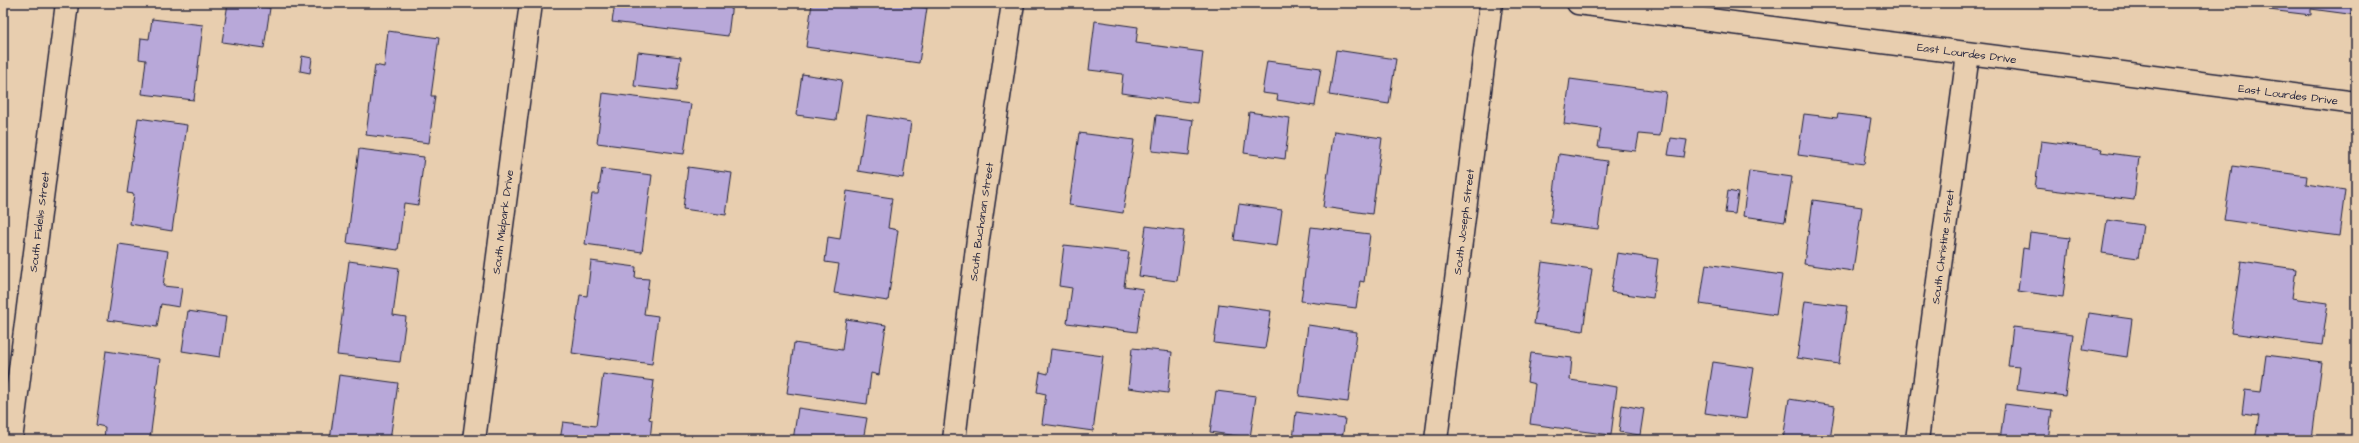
<svg xmlns="http://www.w3.org/2000/svg" width="2359" height="443" viewBox="0 0 2359 443" font-family="'Architects Daughter',sans-serif">
  <style>
    .building { fill: #b8a8d9; stroke: #22223b }
    .lines { fill: none; stroke-linecap: round; stroke-linejoin: round }
    .street-casing { stroke: #22223b; stroke-width: 25 }
    .street { stroke: #e8ceaf; stroke-width: 22 }
    .labels { text-anchor: middle; dominant-baseline: central; stroke-width: 3.5; stroke-linejoin: round; paint-order: stroke }
    .street-label { font-size: 11px; fill: #22223b; stroke: #e8ceaf }
  </style>
  <rect width="100%" height="100%" fill="#e8ceaf"/>
  <filter id="ink" filterUnits="userSpaceOnUse"><feTurbulence type="fractalNoise" baseFrequency=".025" numOctaves="2"/><feDisplacementMap in="SourceGraphic" scale="8" xChannelSelector="R" yChannelSelector="G"/><feConvolveMatrix kernelMatrix="1 2 1 2 8 2 1 2 1" color-interpolation-filters="sRGB"/></filter>
  <g filter="url(#ink)">
    <path class="building" d="M228,3L270,8L264,48L222,42Z
      M615,3H732L728,36L612,22Z
      M812,3L849,6L850,3H890L927,8L919,63L806,47Z
      M2270,3H2356V15L2311,9V15L2269,10Z
      M152,19L203,25L194,100L142,94L146,60L139,59L141,38L149,39Z
      M1095,21L1138,27L1136,43L1203,52L1197,103L1121,93L1123,74L1089,70Z
      M388,31L439,38L431,96H435L429,143L366,135L375,65L384,67Z
      M1336,50L1396,59L1389,104L1329,95Z
      M638,52L681,57L676,91L634,86Z
      M302,56L312,58L310,73L300,71Z
      M1267,61L1321,68L1315,106L1277,100L1278,95L1262,93Z
      M802,74L842,80L836,120L796,115Z
      M1570,79L1666,92L1660,136L1639,134L1636,151L1598,147L1601,129L1564,124Z
      M603,93L691,104L684,154L597,143Z
      M1249,112L1290,118L1285,159L1244,153Z
      M1804,114L1837,118L1838,114L1871,118L1864,164L1798,155Z
      M867,115L911,122L903,178L858,171Z
      M1156,115L1193,120L1189,155L1152,151Z
      M138,118L187,125L172,231L130,224L134,194L127,193Z
      M1334,131L1382,138L1372,214L1323,207Z
      M1079,133L1134,140L1123,213L1069,205Z
      M1671,138L1687,140L1684,157L1668,155Z
      M2041,141L2102,149L2101,152L2139,157L2134,200L2035,188Z
      M359,149L424,157L418,205L404,203L398,250L347,243Z
      M1559,154L1607,161L1598,229L1550,223Z
      M2232,166L2307,176L2306,184L2345,190L2339,236L2224,220Z
      M688,167L732,173L726,215L683,209Z
      M602,169L652,175L642,252L585,244L592,194H598Z
      M1749,171L1792,177L1785,222L1743,216Z
      M847,191L892,198L888,228L898,230L888,301L834,293L839,264L825,262L828,237L840,239Z
      M1728,191L1738,193L1735,214L1725,213Z
      M1813,200L1862,207L1853,271L1804,264Z
      M1239,204L1282,210L1277,246L1234,240Z
      M2107,220L2143,225L2138,258L2102,253Z
      M1146,226L1184,231L1177,281L1139,276Z
      M1311,227L1370,234L1364,282L1360,281L1356,308L1301,301Z
      M2030,233L2070,238L2063,297L2018,291L2023,248L2028,249Z
      M119,244L168,251L163,286L182,288L179,307L161,304L157,327L108,320Z
      M1064,245L1129,252L1124,286L1143,289L1137,332L1067,323L1072,288L1059,286Z
      M1617,253L1658,259L1653,298L1611,292Z
      M349,261L399,268L393,315L406,317L400,362L337,355Z
      M591,261L636,267L635,278L649,279L644,314L658,316L652,364L572,353L580,295L587,296Z
      M2241,261L2296,269L2292,298L2328,303L2322,345L2231,333Z
      M1542,262L1592,269L1583,331L1534,324Z
      M1706,264L1782,275L1776,315L1700,304Z
      M1805,301L1847,306L1839,364L1797,358Z
      M1219,304L1271,311L1265,349L1214,343Z
      M188,311L226,317L220,357L182,351Z
      M2089,313L2132,319L2127,357L2083,350Z
      M846,319L886,325L879,375L871,373L867,404L787,393L794,343L842,350Z
      M1308,325L1357,332L1348,402L1299,396Z
      M2013,327L2073,334L2065,396L2017,390L2020,367L2008,366Z
      M1132,348L1172,352L1168,393L1128,388Z
      M1051,349L1103,356L1093,431L1042,424L1046,394L1037,392L1040,372L1048,374Z
      M106,351L160,359L150,440H104L105,427L96,425Z
      M1531,353L1572,358L1570,380L1617,387L1611,435L1530,424L1535,384L1527,382Z
      M2266,355L2322,362L2312,439L2255,440L2259,416L2242,414L2245,390L2261,392Z
      M1713,362L1754,368L1746,419L1705,413Z
      M603,374L654,381L649,419L652,420L650,440H560L563,422L596,426Z
      M339,375L398,383L390,440H330Z
      M1216,391L1256,396L1250,438L1210,432Z
      M1789,399L1835,406L1830,440H1783Z
      M2005,404L2052,410L2048,440H2000Z
      M1622,405L1644,409L1640,435L1619,432Z
      M798,408L867,418L863,440H793Z
      M1296,412L1345,419L1342,440H1293Z"/>
    <g class="lines">
      <g class="street-casing">
        <g id="street">
          <path id="s1" d="M1578,3L2356,103"/>
          <path id="s2" d="M11,440L67,3"/>
          <path id="s3" d="M474,440L531,3"/>
          <path id="s4" d="M954,440L978,239L1013,3"/>
          <path id="s5" d="M1436,440L1491,3"/>
          <path id="s6" d="M1917,440L1968,54"/>
        </g>
      </g>
      <use href="#street" class="street"/>
    </g>
  </g>
  <g class="labels">
    <g class="street-label">
      <text stroke="none"><textPath href="#s1" startOffset="392">East Lourdes Drive</textPath></text>
      <text stroke="none"><textPath href="#s1" startOffset="716">East Lourdes Drive</textPath></text>
      <text stroke="none"><textPath href="#s2" startOffset="220">South Fidelis Street</textPath></text>
      <text stroke="none"><textPath href="#s3" startOffset="220">South Midpark Drive</textPath></text>
      <text stroke="none"><textPath href="#s4" startOffset="220">South Buchanan Street</textPath></text>
      <text stroke="none"><textPath href="#s5" startOffset="220">South Joseph Street</textPath></text>
      <text stroke="none"><textPath href="#s6" startOffset="195">South Christine Street</textPath></text>
    </g>
  </g>
  <rect width="2359" height="443" fill="none" stroke="#e8ceaf" stroke-width="16"/>
  <rect x="8" y="8" width="2343" height="427" fill="none" stroke="#22223b" stroke-width="1.5" filter="url(#ink)"/>
</svg>
